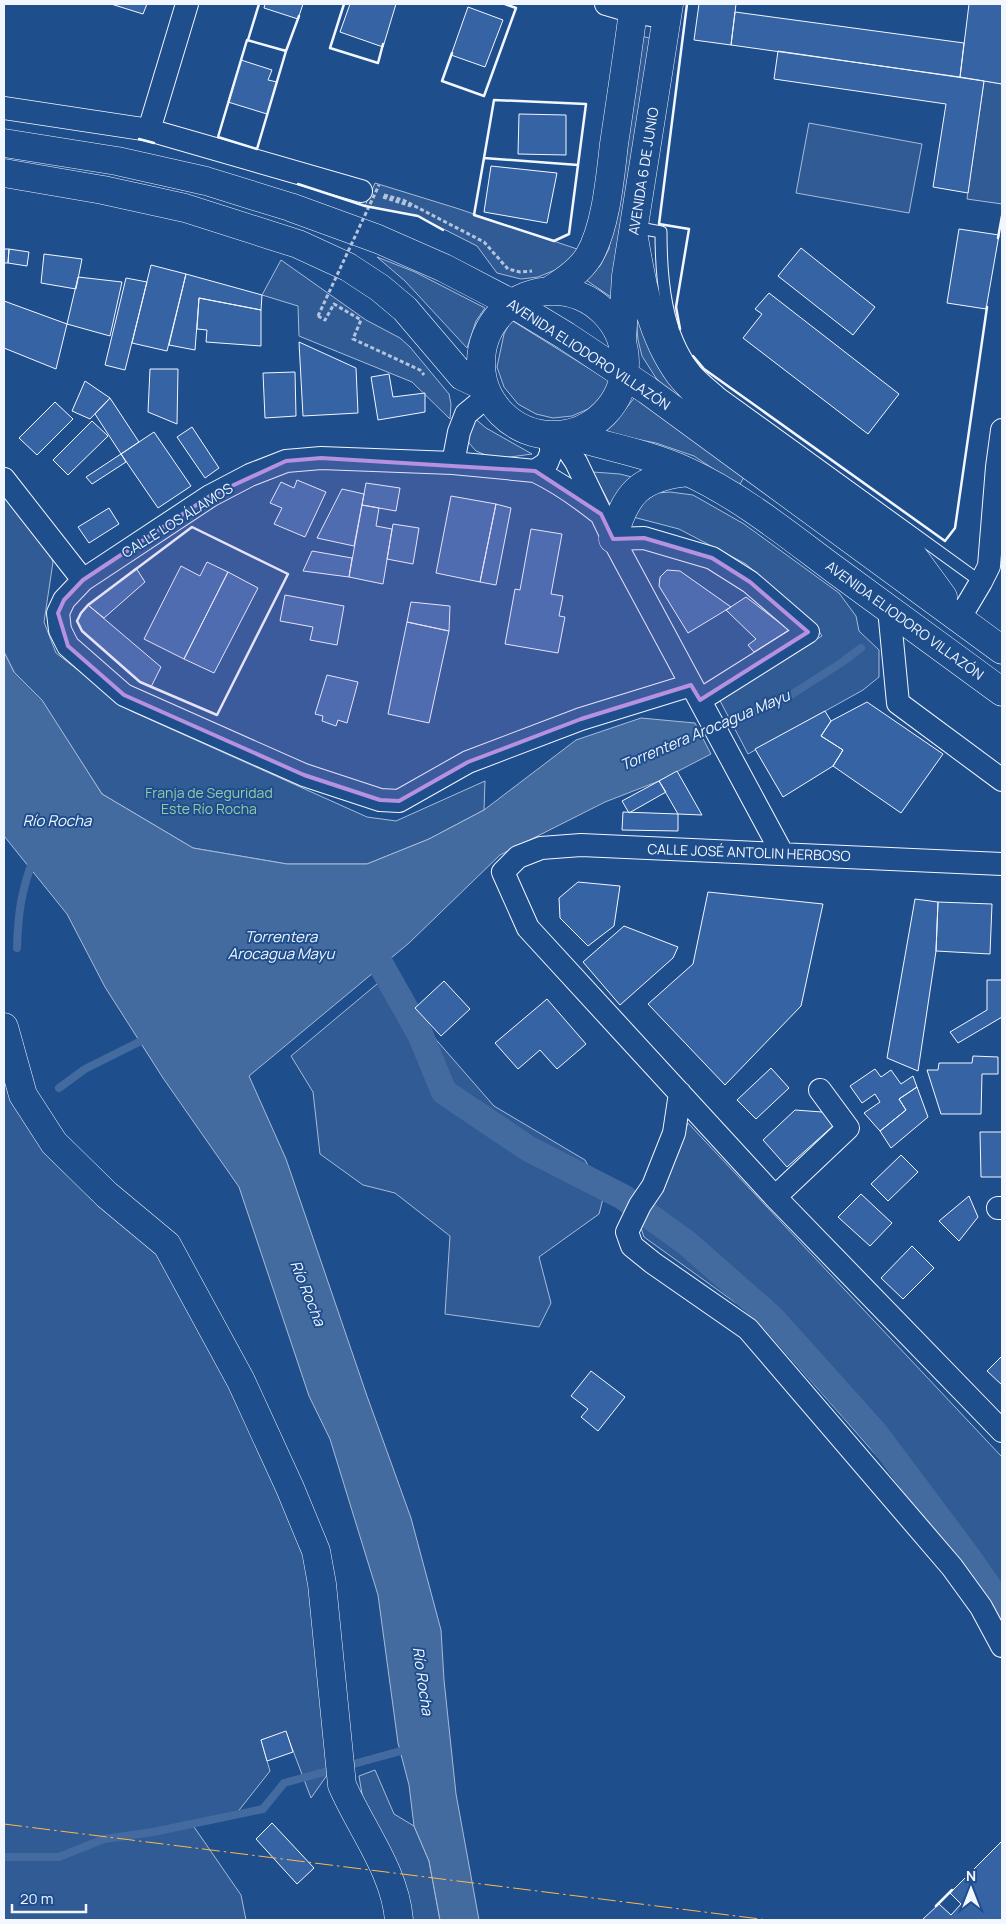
<svg xmlns="http://www.w3.org/2000/svg" width="1006" height="1924" viewBox="0 0 1006 1924" font-family="Manrope,sans-serif">
  <style>
    .built { fill: #305b95; stroke: #a8bbd7 }
    .water { fill: #446ba0; stroke: #a8bbd7 }
    .lines { fill: none; stroke-linecap: round; stroke-linejoin: round }
    .stream { stroke: #446ba0; stroke-width: 8 }
    .canal { stroke: #446ba0; stroke-width: 26 }
    .building { fill: #3563a3; stroke: #f2f6ff }
    .lane-casing { stroke: #f2f6ff; stroke-width: 13 }
    .street-casing { stroke: #f2f6ff; stroke-width: 24 }
    .secondary-casing { stroke: #f2f6ff; stroke-width: 29 }
    .highway-casing { stroke: #f2f6ff; stroke-width: 29 }
    .path { stroke: #b3c4dc; stroke-width: 3; stroke-dasharray: 4 2.5; stroke-linecap: butt }
    .lane { stroke: #1f4e8c; stroke-width: 11 }
    .street { stroke: #1f4e8c; stroke-width: 22 }
    .secondary { stroke: #1f4e8c; stroke-width: 28 }
    .highway { stroke: #1f4e8c; stroke-width: 28 }
    .path-bridge { stroke: #b3c4dc; stroke-width: 3; stroke-dasharray: 4 2.5; stroke-linecap: butt }
    .wall { stroke: #f2f6ff; stroke-width: 2.5 }
    .power { stroke: #ffb74d; stroke-width: 1; stroke-dasharray: 18 4 2.5 4; stroke-linecap: butt }
    .marked { fill: #b691df; fill-opacity: 0.2; stroke: #b691df; stroke-width: 4; stroke-linejoin: round }
    .labels { text-anchor: middle; dominant-baseline: central; stroke-width: 4; stroke-linejoin: round; paint-order: stroke }
    .street-label { font-size: 14px; fill: #f2f6ff; stroke: #1f4e8c }
    .park-label { font-size: 14px; fill: #97c8a6; stroke: #1f4e8c }
    .water-label { font-size: 15px; font-style: italic; fill: #f2f6ff; stroke: #1f4e8c }
  </style>
  <rect width="100%" height="100%" fill="#1f4e8c"/>
  <path class="built" d="M640,36L650,38L611,297L586,280L600,266L609,249Z
    M984,81L1002,84V204L967,199Z
    M809,123L922,144L909,213L796,193Z
    M375,183L456,208L577,249L573,256L555,270L538,277L521,279L497,273L477,246L418,216L365,206Z
    M377,257L415,272L485,308L476,321L467,348L405,281Z
    M281,260L366,320L400,338L410,347L449,394L451,404L450,419L412,382L299,336L298,306L262,295Z
    M635,304L646,328L903,556L664,387L656,378L642,356L638,340Z
    M511,320L611,382L603,396L588,409L572,416L553,418L536,414L518,404L504,387L497,367L504,334Z
    M635,397L744,477L739,486L694,456L656,443L626,437L596,434L620,416Z
    M472,416L486,428L532,454L503,458L488,456L476,451L469,443L467,432Z
    M593,472L620,474L639,479L613,510Z
    M4,491L47,545L53,562L44,622L56,653L131,711L367,817L396,821L485,781L484,810L429,839L367,864H287L193,848L102,794L42,701L14,672L4,652Z
    M670,492L693,495L744,524L839,593L856,616L859,631L879,650V677L863,690L748,754L718,697L822,636L817,628L746,564L679,529L633,517L642,503L657,493Z
    M383,979L494,1106L585,1160L604,1195L599,1214L539,1257L551,1303L539,1327L445,1314L450,1236L395,1193L363,1185L320,1154L313,1092L291,1056Z
    M4,1061L155,1248L234,1385L312,1565L332,1768L311,1798L286,1732L261,1740L270,1771L236,1814L192,1824L241,1895L246,1920H4Z
    M688,1123L1002,1457V1622L947,1536L754,1316L644,1237L640,1225L665,1184Z
    M375,1770L394,1814L414,1826L429,1861L440,1920H410L365,1812L359,1776Z"/>
  <path class="water" d="M4,652L14,672L42,700L102,794L193,848L287,864H367L429,839L484,810L576,740L641,718L695,723L711,754L659,781L605,802L500,855L409,943L249,1076L286,1159L367,1396L411,1518L441,1630L444,1680L456,1794L479,1920H440L429,1861L414,1826L409,1785L398,1743L378,1595L330,1439L309,1396L239,1187L163,1078L105,987L67,914L4,836Z"/>
  <g class="lines">
    <path class="stream" d="M692,738L786,698L841,663L861,648
      M17,948C18,914 21,892 33,860
      M59,1088L85,1069L149,1037
      M4,1857H59L104,1839L153,1832L263,1809L284,1783L408,1749"/>
    <path class="canal" d="M364,935L420,1034L444,1092L529,1149L623,1197L688,1244L772,1318L876,1434L968,1557L1002,1606"/>
  </g>
  <path class="building" d="M111,4H147L143,14Z
    M265,4H303L298,19L264,8Z
    M350,4H396L383,47L340,32Z
    M699,4H736L731,45L694,40Z
    M969,4H1002V84L960,77Z
    M468,7L503,20L485,67L451,55Z
    M735,12L964,43L960,77L731,45Z
    M778,51L984,81L968,193L933,187L946,104L774,79Z
    M241,60L272,70L268,80L277,82L267,114L228,102Z
    M519,114L566,115V155L518,154Z
    M491,166L557,173L547,223L484,212Z
    M959,229L999,235L986,309L947,303Z
    M801,248L875,307L853,335L778,276Z
    M4,249H9L8,263H4Z
    M9,249L29,252L27,266L8,263Z
    M44,254L82,259L76,289L41,283Z
    M151,265L186,274L167,351L132,343Z
    M186,274L262,295L261,310L199,298L195,350L169,345Z
    M78,277L122,282L110,336L67,324Z
    M126,278L147,282L125,370L105,365Z
    M769,293L899,394L868,434L743,338L762,314L755,309Z
    M199,298L261,310V346L206,342L207,330L197,329Z
    M4,301L67,324L56,369L4,348Z
    M299,342L356,368L358,413L303,416Z
    M150,369H178L177,424L148,412Z
    M295,372L296,416L265,418L263,373Z
    M389,374L393,397L425,393V412L378,420L371,377Z
    M85,381L110,398L90,419L72,411Z
    M110,398L139,442L121,454L95,414Z
    M55,402L73,419L37,455L19,438Z
    M92,421L108,436L68,475L53,460Z
    M192,427L219,468L205,478L177,437Z
    M154,432L191,486L158,508L121,454Z
    M121,454L126,462L92,484L86,477Z
    M297,480L326,492L305,537L274,524L282,508L270,503L281,482L294,488Z
    M366,483L400,488L396,511L362,505Z
    M342,489L364,494L354,546L317,538Z
    M451,496L496,504L480,582L436,573Z
    M496,504L511,508L496,585L480,582Z
    M362,505L379,508L376,526L392,529L383,584L349,577Z
    M109,508L119,524L89,543L78,527Z
    M393,524L419,528L413,564L387,559Z
    M531,529L562,534L551,594L563,596L559,616L565,617L558,653L505,644L515,589L520,590Z
    M312,551L352,558L349,577L303,571Z
    M207,562L228,572L184,659L144,639L181,566L200,576Z
    M136,568L145,582L104,618L88,605Z
    M667,570L680,571L731,607L688,633L659,586L660,577Z
    M228,572L258,588L214,673L184,659Z
    M285,595L344,606L337,645L310,640L313,627L280,621Z
    M746,597L789,630L754,652L748,645L756,639L726,610Z
    M411,602L450,606L449,631L407,622Z
    M88,605L161,667L151,687L140,682L82,631L77,621L81,613Z
    M407,622L449,631L429,723L388,714Z
    M327,675L358,682L347,723L338,720L336,726L322,721L323,716L315,714Z
    M867,702L943,754L901,813L833,766L843,750L821,736L831,721Z
    M825,711L831,721L821,736L843,750L833,766L783,797L755,749Z
    M677,771L702,815L678,814L659,781Z
    M659,781L666,792L629,813L622,801Z
    M623,812L678,814V831L622,830Z
    M578,882L620,886L614,926L588,946L560,918L559,898Z
    M708,892L823,904L801,1006L725,1085L648,1004L693,964Z
    M915,899L938,902L936,951L918,1071L887,1058Z
    M938,902L992,904L990,954L936,951Z
    M624,926L678,947L673,958L620,1005L583,962Z
    M987,980H1002V1017L958,1043L950,1032L987,1010Z
    M444,981L470,1009L441,1036L415,1008Z
    M547,999L586,1044L557,1069L540,1050L518,1069L495,1043Z
    M973,1056L998,1057V1074H982L981,1114H941L927,1070H938L939,1063H972Z
    M771,1068L789,1088L756,1119L737,1100Z
    M875,1069L881,1077L891,1070L901,1084L913,1076L917,1087L899,1099L906,1110L880,1131L864,1113L880,1102L875,1094L862,1103L850,1086Z
    M917,1087L928,1117L891,1148L880,1131L906,1110L899,1099Z
    M795,1110L822,1112L834,1125L787,1167L763,1140Z
    M980,1132H1002V1177H981Z
    M901,1155L918,1172L888,1201L871,1184Z
    M861,1194L892,1223L870,1246L838,1217Z
    M969,1196L978,1217L959,1241L939,1221Z
    M912,1246L934,1268L903,1299L881,1278Z
    M1002,1356V1385L987,1371Z
    M591,1371L625,1397L598,1431L581,1417L588,1409L571,1396Z
    M286,1731L293,1752L267,1761L261,1740Z
    M272,1823L314,1868L297,1884L256,1839Z
    M1002,1841V1920H922L939,1904L951,1915L961,1904L950,1893Z"/>
  <g class="lines">
    <g class="lane-casing">
      <path id="lane" d="M634,227L661,232C661,277 665,333 695,370C702,378 712,386 721,394L981,582"/>
    </g>
    <g class="street-casing">
      <path id="street" d="M606,4L633,12L668,18
        M4,108L149,130L361,191
        M149,130L187,4
        M551,435V453L547,463L535,471L453,463L321,458L286,461L250,475L210,496L83,580L64,600L58,613L60,630L68,646L124,695L304,775L380,800L399,801L468,762L581,719L691,685
        M558,435L576,462L613,539L782,853
        M453,463L459,432L466,414L489,395
        M535,471C558,482 578,496 598,512
        M4,479L83,580
        M613,539L644,538L712,558L750,582L808,632L700,700
        M889,609L898,703L1002,780
        M959,619L981,582L989,566L997,467L1002,430
        M1002,864L581,845L541,848L518,857L503,872L528,928L775,1197L1002,1431
        M680,1093L674,1133L653,1186L640,1205L627,1232L632,1246L653,1263L748,1329L952,1567L981,1607L1002,1646
        M775,1197L848,1128L820,1090
        M998,1208H1002"/>
    </g>
    <g class="secondary-casing">
      <path id="secondary" d="M4,1027L23,1095L54,1143L107,1195L167,1245L241,1381L290,1488L316,1551L322,1584L342,1785C361,1829 395,1871 399,1920"/>
    </g>
    <g class="highway-casing">
      <path id="highway" d="M4,143L117,161L206,181L290,207L378,239L444,268L513,304L566,336L647,390L1002,650
        M4,173L103,190L185,208L298,244L348,267L380,288L405,309L462,376L485,387
        M633,232C641,280 650,335 680,375C688,385 698,394 707,403L913,556L943,597
        M549,291C563,282 580,271 589,256C606,227 610,178 614,144C621,97 628,51 634,4
        M481 363a72 72 0 1 1 144 0a72 72 0 1 1-144 0Z
        M622,340L626,276L669,4
        M566,434C606,447 647,453 686,471C739,495 787,534 834,569C890,610 946,651 1002,692
        M613,539C625,493 640,477 688,472"/>
    </g>
    <path class="path" d="M384,195L403,200L484,242L508,269L520,272L532,271
      M383,197L411,206
      M318,316L325,320L334,304L361,320L353,339L420,370L424,375"/>
    <use href="#lane" class="lane"/>
    <use href="#street" class="street"/>
    <use href="#secondary" class="secondary"/>
    <use href="#highway" class="highway"/>
    <path class="path-bridge" d="M318,316L379,185"/>
    <path class="wall" d="M344,4L330,48L378,63L383,44
      M247,40L286,51L257,149L218,137Z
      M248,40L259,4
      M284,50L286,51L299,16
      M452,53L442,81L484,96L516,8L505,4
      M494,100L586,104L578,165L484,158Z
      M139,139L154,143
      M484,158L578,165L569,234L554,241L474,215Z
      M298,184L365,206L418,216L443,230
      M998,238L1002,216
      M680,329L676,307L689,229L659,224L687,4
      M693,356L704,369L945,541L955,528L987,307
      M192,527L288,574L217,715L140,682L82,631L77,621L81,613L88,605Z
      M936,1906L952,1890"/>
    <path class="power" d="M4,1824L768,1920"/>
  </g>
  <path class="marked" d="M321,458L535,471L601,514L613,539L644,538L712,558L750,582L808,632L700,700L691,685L581,719L468,762L399,801L380,800L304,775L124,695L68,646L58,613L64,600L83,580L210,496L286,461Z"/>
  <g class="labels">
    <g class="street-label">
      <text transform="translate(643 171) rotate(-81)">AVENIDA 6 DE JUNIO</text>
      <text transform="translate(589 354) rotate(33)">AVENIDA ELIODORO VILLAZÓN</text>
      <text transform="translate(177 520) rotate(-32)">CALLE LOS ÁLAMOS</text>
      <text transform="translate(905 620) rotate(36)">AVENIDA ELIODORO VILLAZÓN</text>
      <text transform="translate(749 852) rotate(2)">CALLE JOSÉ ANTOLIN HERBOSO</text>
    </g>
    <g class="park-label">
      <text x="209" y="792">Franja de Seguridad<tspan x="209" dy="16">Este Río Rocha</tspan></text>
    </g>
    <g class="water-label">
      <text transform="translate(705 730) rotate(-23)">Torrentera Arocagua Mayu</text>
      <text x="57" y="820">Río Rocha</text>
      <text x="281" y="936">Torrentera<tspan x="281" dy="17">Arocagua Mayu</tspan></text>
      <text transform="translate(308 1293) rotate(68)">Río Rocha</text>
      <text transform="translate(423 1681) rotate(82)">Río Rocha</text>
    </g>
  </g>
  <rect width="1006" height="1924" fill="none" stroke="#f2f6ff" stroke-width="10"/>
  <g transform="translate(971 1889)" stroke="#1f4e8c" stroke-width="4" paint-order="stroke">
  <path d="M0-4L9 19L0 12L-9 19Z" fill="#f2f6ff"/>
  <text y="-8" font-size="14" font-weight="bold" text-anchor="middle" fill="#f2f6ff">N</text>
  </g>
  <path d="M12 1904v8h74v-8" fill="none" stroke="#f2f6ff" stroke-width="2.5"/>
  <text x="20" y="1904" font-size="15" fill="#f2f6ff" stroke="#1f4e8c" stroke-width="4" paint-order="stroke">20 m</text>
</svg>
